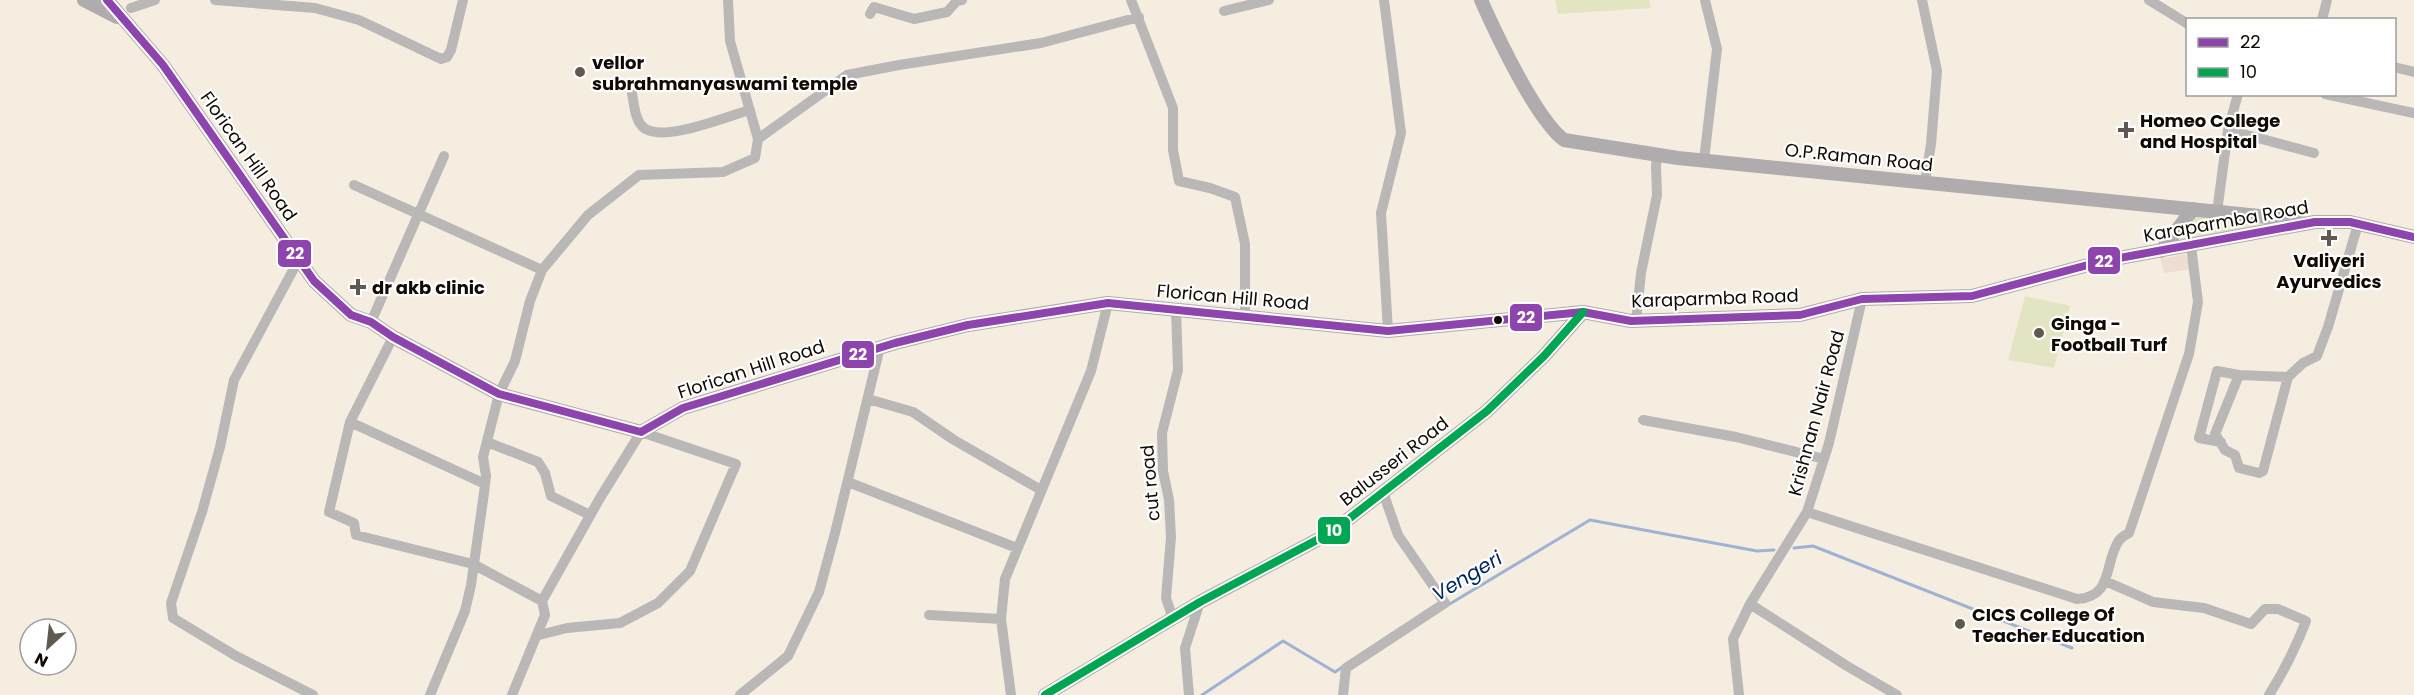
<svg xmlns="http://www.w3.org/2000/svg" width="2414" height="695" viewBox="0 0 2414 695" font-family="Poppins,sans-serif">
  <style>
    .industrial { fill: #efddd3 }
    .green { fill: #e3e4c1 }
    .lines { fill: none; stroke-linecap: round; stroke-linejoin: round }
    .stream { stroke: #9eb3d4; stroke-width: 3 }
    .street { stroke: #bab7b7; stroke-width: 10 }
    .secondary { stroke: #b0abac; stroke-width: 14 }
    .bus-1-casing { stroke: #fefefe; stroke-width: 12 }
    .bus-2-casing { stroke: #fefefe; stroke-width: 12 }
    .bus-1 { stroke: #8e44ad; stroke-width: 8 }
    .bus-2 { stroke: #00a651; stroke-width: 8 }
    .poi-dot { fill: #605951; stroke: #fefefe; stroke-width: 2 }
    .bus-dot { fill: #100a03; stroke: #fefefe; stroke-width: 2 }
    .labels { text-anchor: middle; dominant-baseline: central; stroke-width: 4.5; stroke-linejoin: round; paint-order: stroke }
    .poi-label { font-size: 18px; font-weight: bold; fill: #100a03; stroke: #fefefe; text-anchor: start }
    .street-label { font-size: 18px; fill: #100a03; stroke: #fefefe }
    .water-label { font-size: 20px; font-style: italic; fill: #002664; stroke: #fefefe }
    .line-badge { stroke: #fefefe; stroke-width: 2 }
    .badge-label { font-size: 16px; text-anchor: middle; font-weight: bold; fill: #fff }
  </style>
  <rect width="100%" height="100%" fill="#f6ede1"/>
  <path class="industrial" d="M2186,254L2191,269L2165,273L2160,259Z"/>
  <path class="green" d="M1555,0H1649L1651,8L1558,14Z
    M2193,209L2291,223L2167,247Z
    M2025,296L2070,306L2054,368L2008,360Z"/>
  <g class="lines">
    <path class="stream" d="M1794,548L1813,546L2072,648
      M1448,605L1590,520L1757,551L1774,550
      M1202,695L1283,641L1335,672L1344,666"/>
    <path class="street" d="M215,0L315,8L359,20L441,59L447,57L451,50L463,0
      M728,0L730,41L758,139L847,75L899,65L1041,43L1139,17
      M1131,0L1173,108V150L1179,181L1210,188L1235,197L1245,244V316
      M1384,0L1401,133L1381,213L1388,331
      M1922,0L1937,71L1931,144L1925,182
      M2149,0L2188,24
      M131,8L155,0
      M1224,11L1269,0
      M870,14L874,7L914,19L947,12L957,1L962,0
      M2322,20L2327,0
      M2394,67L2414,72
      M632,93C634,104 635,121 644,128C664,143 727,116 750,110
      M2325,94L2414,113
      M2228,130L2314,153
      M1704,160L1717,49L1705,0
      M354,185L542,270
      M2217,212L2228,130L2238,94
      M299,259L234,380L220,447L202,512L171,603L173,618L236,656L313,695
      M1636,321L1641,273L1657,195L1656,166L1657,154
      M371,322L444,156
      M393,337L350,422L485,484
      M2288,377L2239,375L2215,434L2225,450L2235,455L2239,468L2259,473L2263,471L2288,377L2303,363L2317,356L2328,327L2358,224
      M868,399L913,412L954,440L1041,490
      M1643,420L1736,437L1824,459
      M350,422L329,512L354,523L356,535L473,564L542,601L545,615L512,695
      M487,442L538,462L545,473L551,496L590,515
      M2221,442L2199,438L2217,371L2239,375
      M848,482L1017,548
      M1807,512L2077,599C2113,597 2104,565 2118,542C2120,538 2125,535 2129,533L2189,354L2198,302L2191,246
      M2105,581L2153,602L2204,608L2251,624L2265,609H2278L2306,621C2296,647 2284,671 2269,695
      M1750,604L1847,666L1897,695
      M929,615L1001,619
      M1173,619L1166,598L1171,537L1169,500L1163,471L1162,433L1178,370L1176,309
      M539,635L567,628L620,623L658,603L690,571L736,464L641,432L600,498L542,601
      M430,695L465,611L471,585L484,493L486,476L483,457L499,394L515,361L530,301L542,270L588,215L639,175L723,172L755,158L758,139
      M740,695L788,656L819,592L835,533L880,347
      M1011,695L1001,619L1005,579L1091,371L1108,303
      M1189,695L1185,648L1200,602
      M1343,695L1346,668L1445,603L1398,535L1383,492
      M1739,695L1733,639L1750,604L1807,512L1829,443L1862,299"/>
    <path class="secondary" d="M84,0L117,17
      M107,0L163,65L314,281L351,315L371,322L393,337L499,394L641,432L683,408L895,343L968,325L1108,303L1388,331L1583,312L1631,321L1800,315L1862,299L1972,296L2103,261L2315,222H2350L2414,237
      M1481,0C1496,34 1536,119 1564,140L1678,158L2299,220
      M2161,251L2193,209
      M1045,695L1200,602L1332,532L1487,411L1544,356L1583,312"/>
    <g class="bus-1-casing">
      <path id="bus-1" d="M107,0L163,65L314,281L351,315L371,322L393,337L499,394L641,432L683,408L895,343L968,325L1108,303L1388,331L1583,312L1631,321L1800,315L1862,299L1972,296L2103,261L2315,222H2350L2414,237"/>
    </g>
    <g class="bus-2-casing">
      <path id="bus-2" d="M1045,695L1200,602L1332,532L1487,411L1544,356L1583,312"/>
    </g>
    <use href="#bus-1" class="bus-1"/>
    <use href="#bus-2" class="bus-2"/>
  </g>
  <g class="poi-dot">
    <circle cx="580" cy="72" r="6"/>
    <path d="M2123 121h6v6h6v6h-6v6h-6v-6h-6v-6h6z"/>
    <path d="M2326 229h6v6h6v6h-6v6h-6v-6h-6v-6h6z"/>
    <path d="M355 278h6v6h6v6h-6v6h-6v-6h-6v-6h6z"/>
    <circle cx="2039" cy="333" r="6"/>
    <circle cx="1960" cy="624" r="6"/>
  </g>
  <circle class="bus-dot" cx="1498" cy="320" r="5"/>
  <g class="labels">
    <g class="poi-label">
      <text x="592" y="62">vellor<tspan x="592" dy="21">subrahmanyaswami temple</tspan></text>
      <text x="2140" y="120">Homeo College<tspan x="2140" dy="21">and Hospital</tspan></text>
      <text x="2329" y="260" text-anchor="middle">Valiyeri<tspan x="2329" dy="21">Ayurvedics</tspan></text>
      <text x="372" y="287">dr akb clinic</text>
      <text x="2051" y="323">Ginga -<tspan x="2051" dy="21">Football Turf</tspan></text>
      <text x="1972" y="614">CICS College Of<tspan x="1972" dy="21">Teacher Education</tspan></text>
    </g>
    <g class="street-label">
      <text transform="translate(249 156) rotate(55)">Florican Hill Road</text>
      <text transform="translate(1859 157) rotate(6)">O.P.Raman Road</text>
      <text transform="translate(2226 221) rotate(-10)">Karaparmba Road</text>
      <text transform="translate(1233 297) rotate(5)">Florican Hill Road</text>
      <text transform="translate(1715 298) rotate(-2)">Karaparmba Road</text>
      <text transform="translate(751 369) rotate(-18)">Florican Hill Road</text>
      <text transform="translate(1816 413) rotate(-75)">Krishnan Nair Road</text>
      <text transform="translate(1394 461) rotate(-38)">Balusseri Road</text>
      <text transform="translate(1150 483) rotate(-95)">cut road</text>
    </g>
    <g class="water-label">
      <text transform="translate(1467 576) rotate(-31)">Vengeri</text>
    </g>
  </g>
  <g class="line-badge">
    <rect x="277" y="239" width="35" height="29" rx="6" fill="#8e44ad"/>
    <rect x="2087" y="246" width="34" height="29" rx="6" fill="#8e44ad"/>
    <rect x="1509" y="303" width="34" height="29" rx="6" fill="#8e44ad"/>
    <rect x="841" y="340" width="34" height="29" rx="6" fill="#8e44ad"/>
    <rect x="1317" y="516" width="34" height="29" rx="6" fill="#00a651"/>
  </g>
  <g class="badge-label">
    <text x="295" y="259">22</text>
    <text x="2104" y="267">22</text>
    <text x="1526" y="323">22</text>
    <text x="858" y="360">22</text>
    <text x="1334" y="536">10</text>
  </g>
  <rect x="2186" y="18" width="210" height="78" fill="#fefefe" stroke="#9f9c9a" stroke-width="1.5"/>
  <rect x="2198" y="38" width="30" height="9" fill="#8e44ad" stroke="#9f9c9a" stroke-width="1.5"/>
  <text x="2240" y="48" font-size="18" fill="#100a03">22</text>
  <rect x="2198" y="68" width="30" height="9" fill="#00a651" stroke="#9f9c9a" stroke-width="1.5"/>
  <text x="2240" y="78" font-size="18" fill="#100a03">10</text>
  <g transform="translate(48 647) rotate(207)"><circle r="28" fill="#fefefe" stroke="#9f9c9a" stroke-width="1.5"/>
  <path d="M0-4.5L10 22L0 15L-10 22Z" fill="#605951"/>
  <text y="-9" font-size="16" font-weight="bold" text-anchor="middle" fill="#100a03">N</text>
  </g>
</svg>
